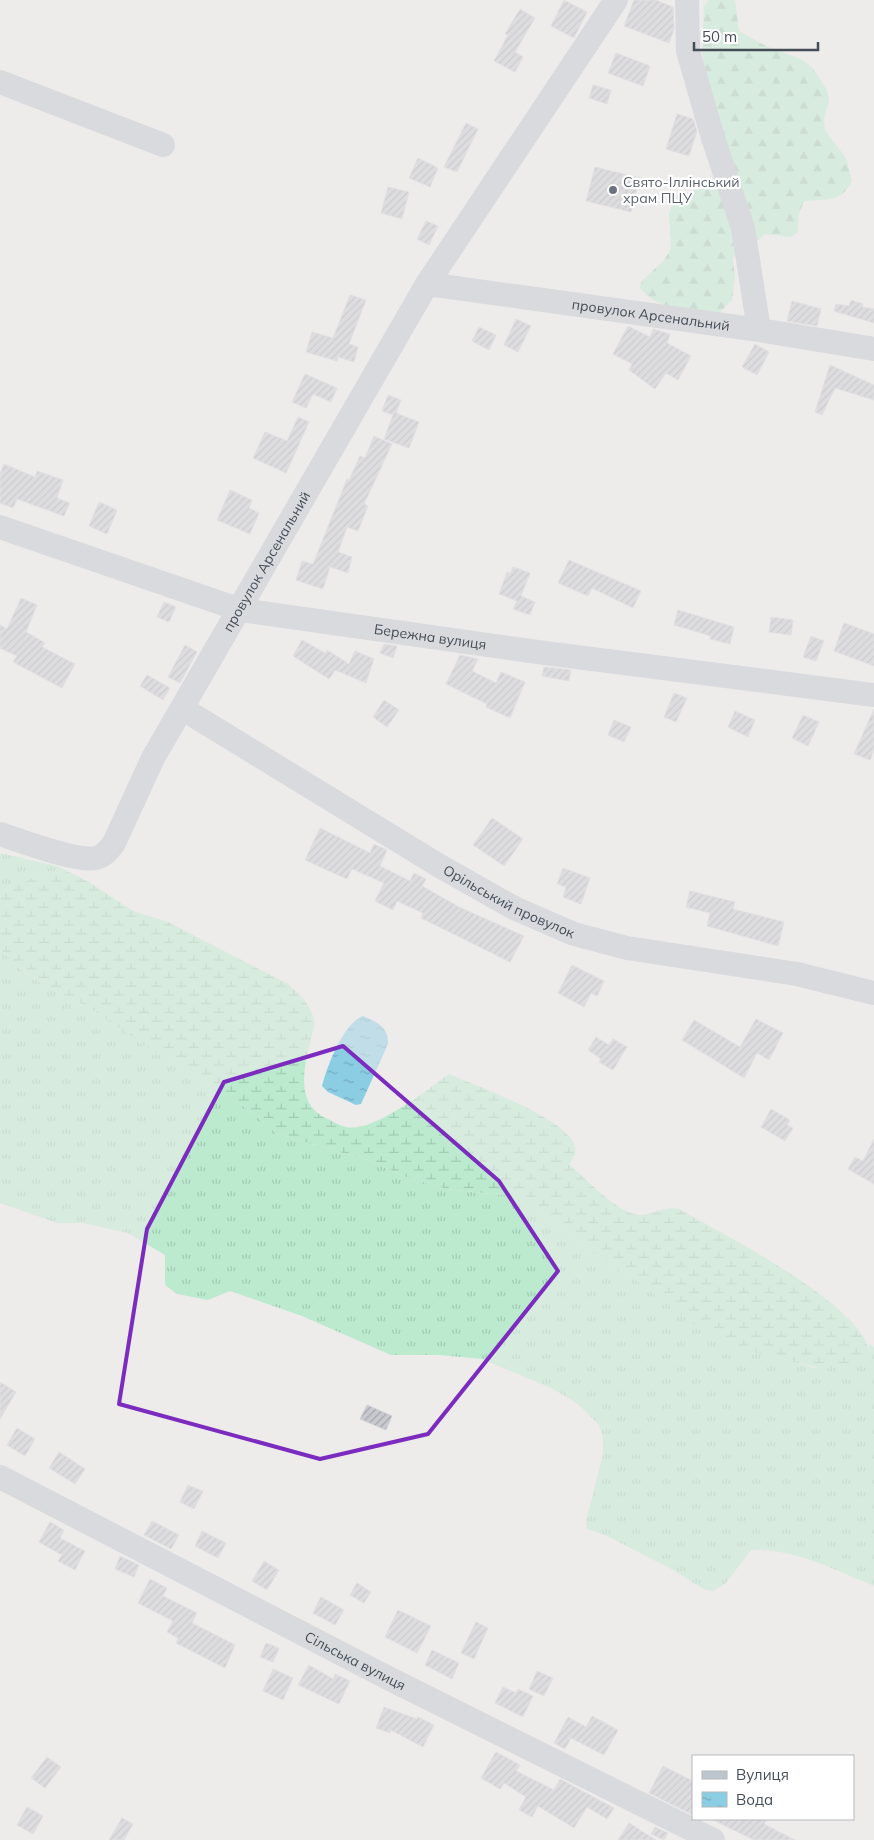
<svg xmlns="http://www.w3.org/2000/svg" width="874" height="1840" viewBox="0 0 874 1840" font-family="Mulish,sans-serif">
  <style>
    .grass { fill: url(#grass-tufts) }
    .forest { fill: url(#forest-firs) }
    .wetland { fill: url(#wetland-marsh) }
    .water { fill: url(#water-ripples) }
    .building { fill: url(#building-hatch); stroke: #d0d1d7 }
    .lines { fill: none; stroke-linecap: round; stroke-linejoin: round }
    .minor { stroke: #bdc5cd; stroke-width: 24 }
    .marked { fill: none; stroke: #7b2cbf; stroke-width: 4; stroke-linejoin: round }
    .worship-dot { fill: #6b7280; stroke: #fff; stroke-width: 2 }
    .labels { text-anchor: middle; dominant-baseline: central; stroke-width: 4.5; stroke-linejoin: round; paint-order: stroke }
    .worship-label { font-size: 14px; fill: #5b616d; stroke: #fff; text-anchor: start }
    .street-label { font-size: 14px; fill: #454e57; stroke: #fff }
  </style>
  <defs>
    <pattern id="grass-tufts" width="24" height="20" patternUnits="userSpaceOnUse" patternTransform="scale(1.25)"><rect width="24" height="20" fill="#bbeacf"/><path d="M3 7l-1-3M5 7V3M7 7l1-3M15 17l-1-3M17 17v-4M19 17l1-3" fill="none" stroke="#a2cab4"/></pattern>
    <pattern id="forest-firs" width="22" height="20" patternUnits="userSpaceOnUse" patternTransform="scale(1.25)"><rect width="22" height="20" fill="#bbeacf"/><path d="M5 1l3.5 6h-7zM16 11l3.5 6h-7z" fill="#a2cab4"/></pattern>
    <pattern id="wetland-marsh" width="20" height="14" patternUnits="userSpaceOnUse" patternTransform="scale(1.25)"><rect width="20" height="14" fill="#bbeacf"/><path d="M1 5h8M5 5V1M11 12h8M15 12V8" fill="none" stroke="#a2cab4"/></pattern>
    <pattern id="water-ripples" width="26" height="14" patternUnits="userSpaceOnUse" patternTransform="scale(1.25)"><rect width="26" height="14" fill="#8bcee4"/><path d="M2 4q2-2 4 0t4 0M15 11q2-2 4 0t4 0" fill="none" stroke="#73a9bc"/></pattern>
    <pattern id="building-hatch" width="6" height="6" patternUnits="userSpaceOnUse" patternTransform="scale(1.25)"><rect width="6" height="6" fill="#c8cad0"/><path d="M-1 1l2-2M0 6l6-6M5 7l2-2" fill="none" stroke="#a4a6ac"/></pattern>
  </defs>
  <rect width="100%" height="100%" fill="#eeebeb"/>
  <path class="grass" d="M0,853L57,866L69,872L30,879L0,891Z
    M0,949L24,972L51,989L90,1008L153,1051L175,1061L236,1103L245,1107L277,1134L368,1160L406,1177L447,1189L510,1196L566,1230L599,1258L634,1279L778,1357L814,1368L869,1354V1344L874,1347V1586C835,1570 794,1548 751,1550L726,1583L714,1591L705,1590L673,1570L607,1536L587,1529L586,1521L603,1454V1438L599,1425L578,1404L553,1389L482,1359L439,1355H391L302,1316L230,1291L208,1300L177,1294L165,1285V1255L128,1233L82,1223H57L0,1203Z"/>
  <path class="forest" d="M709,0H735L739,31L766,46L803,60L813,68L827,90L829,101L824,118L825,130L846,158L852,181C841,203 827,199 804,201L799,214L798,232L791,237L765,234L752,246L736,253L733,259L735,277L732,300L719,313C693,310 657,311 640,288L641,282L664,260L671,249L669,214L675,196L698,189L724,190L702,52L704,6Z"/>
  <path class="wetland" d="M69,872L89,882L133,911L168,922L288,984C300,994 311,1005 314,1020C315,1026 312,1033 311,1039C307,1056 301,1077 306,1095C309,1107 318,1115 328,1119C334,1122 340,1126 346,1127C373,1133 427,1090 449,1074C474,1085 570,1119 575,1147C577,1154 573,1158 569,1164C585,1178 614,1209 634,1214C649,1218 664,1205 679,1209C718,1231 870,1309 869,1354L862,1360L844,1367L824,1369L736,1348L696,1326L634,1279L599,1258L566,1230L510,1196L447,1189L406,1177L368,1160L277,1134L245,1107L236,1103L175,1061L153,1051L90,1008L51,989L24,972L0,949V891L30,879Z"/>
  <path class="water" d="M363,1016C377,1022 389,1027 388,1044L361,1104L356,1105L328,1092L322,1086C327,1067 343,1023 363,1016Z"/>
  <path class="building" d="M564,0L587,12L574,38L551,26Z
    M634,0H656L673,7L674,29L669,43L624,26Z
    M520,9L535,18L515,52L523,57L515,72L494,61L508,35L505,34Z
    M616,53L650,66L643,86L608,73Z
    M593,85L611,90L607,104L589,98Z
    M677,114L693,119L697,131L689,156L666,149Z
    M466,123L478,129L457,172L444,167Z
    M418,158L438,168L430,187L409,178Z
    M595,167L640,178L631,212L586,201Z
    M388,187L409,192L402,219L381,213Z
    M426,221L438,226L429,245L417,239Z
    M350,295L366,300L349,344L358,347L354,362L338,357L337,361L306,352L312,332L333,338Z
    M851,300L863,304L862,307L874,309V323L834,311L836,304L849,306Z
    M792,301L821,309L817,326L787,321Z
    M516,319L531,326L518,352L504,345Z
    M628,326L650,337L653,329L670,334L667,343L691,356L678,380L666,373L655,389L629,370L632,364L613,354Z
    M479,327L496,335L489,350L472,341Z
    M755,344L769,352L757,375L742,367Z
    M830,365L874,385V400L835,388L822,415L815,412Z
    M305,374L337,388L331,402L313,394L306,408L292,402Z
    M388,395L401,400L396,413L419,422L409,448L384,439L393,415L382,411Z
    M298,417L309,422L286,473L253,458L265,432L287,441Z
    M374,436L392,444L364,504L368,506L358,531L347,527L338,552L352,557L348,573L330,567L323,589L296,580L302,561L313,564L347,479L349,480L360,456L365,458Z
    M4,464L35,477L37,471L63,480L57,498L70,503L64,516L17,499L13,508L0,503V474Z
    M230,490L252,500L249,508L259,513L250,534L217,520Z
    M99,502L117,510L107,534L89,526Z
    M569,560L641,591L633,608L592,588L588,596L558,583Z
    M513,567L530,573L521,596L535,602L530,615L513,609L517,601L499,594L507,572L510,574Z
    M21,598L37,605L26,632L45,643L42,647L75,664L62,688L13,662L17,656L0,648V625L7,629Z
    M164,602L176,607L169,622L157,617Z
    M678,610L734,627L730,644L710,639L711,636L674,625Z
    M771,617L793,620L791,635L769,632Z
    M844,623L874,634V666L834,651Z
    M811,636L824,641L816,661L803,657Z
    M302,640L325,653L327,650L349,664L355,651L374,659L366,683L335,670L329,679L293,656Z
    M384,644L397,646L393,658L380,653Z
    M185,645L197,652L180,683L168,677Z
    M460,655L478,659L472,671L496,683L501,672L525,682L510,718L486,707L487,704L446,684Z
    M544,667L571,670L569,681L542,676Z
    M147,675L170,688L163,700L140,686Z
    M674,693L687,698L676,722L664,717Z
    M384,700L399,710L387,727L373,717Z
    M874,709V750L870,760L854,754Z
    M735,711L755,720L748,737L728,727Z
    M803,715L819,722L808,746L792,738Z
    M614,720L631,727L624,742L608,735Z
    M492,818L523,839L504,866L473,845Z
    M320,828L370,853L374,844L387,850L380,866L410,881L414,873L426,879L422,886L459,907L524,936L510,962L421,918L423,913L397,901L393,910L375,901L384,883L352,869L347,879L305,860Z
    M563,868L590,878L581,904L563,897L566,887L557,884Z
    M690,891L735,902L733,909L784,922L778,946L707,926L710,913L686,907Z
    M572,965L604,981L597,996L591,993L584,1007L558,993Z
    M756,1019L783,1033L769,1060L757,1053L744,1078L682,1040L694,1020L740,1047Z
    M596,1037L609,1045L613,1039L627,1047L613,1070L599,1062L601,1059L588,1050Z
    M771,1109L790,1120L787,1125L793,1128L785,1141L761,1127Z
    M874,1139V1184L848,1169L855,1157L863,1161Z
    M0,1382L16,1392L0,1419Z
    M367,1405L392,1416L386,1430L360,1419Z
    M17,1428L35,1439L25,1456L7,1445Z
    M59,1452L85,1469L75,1484L49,1468Z
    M188,1485L203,1491L194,1509L180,1502Z
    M152,1521L179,1535L171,1549L144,1535Z
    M50,1522L64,1530L60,1538L85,1551L75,1570L58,1561L62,1555L39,1542Z
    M202,1531L226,1543L218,1558L195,1546Z
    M120,1556L139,1565L134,1577L115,1569Z
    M264,1561L279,1570L267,1590L252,1581Z
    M150,1579L167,1588L163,1596L197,1613L192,1623L235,1645L225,1668L176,1643L178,1638L167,1632L173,1621L138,1603Z
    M357,1583L371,1592L364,1603L350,1595Z
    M321,1597L344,1610L335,1625L313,1613Z
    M398,1610L431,1626L417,1653L385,1637Z
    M476,1622L488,1628L474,1659L461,1653Z
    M266,1643L279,1648L273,1662L260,1657Z
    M432,1650L459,1663L452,1679L425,1665Z
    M309,1665L333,1679L335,1674L350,1681L339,1704L298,1685Z
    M273,1669L293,1678L283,1700L263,1691Z
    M537,1671L553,1678L544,1696L529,1689Z
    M503,1687L516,1693L518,1689L533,1696L523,1717L495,1703Z
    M384,1707L417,1719L418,1717L434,1725L423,1747L391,1730L390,1733L376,1728Z
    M592,1716L618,1730L604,1755L571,1738L565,1749L554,1743L568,1717L586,1727Z
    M496,1752L520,1765L516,1771L554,1790L560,1779L614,1808L607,1819L587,1807L574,1828L538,1806L532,1817L519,1810L526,1797L504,1783L500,1789L481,1778Z
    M47,1757L61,1767L45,1788L31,1778Z
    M663,1766L693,1781V1815L649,1793Z
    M27,1807L43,1816L33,1834L17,1825Z
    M122,1818L133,1824L124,1840H109Z
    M711,1819H767L764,1824L795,1840H754Z
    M629,1823L656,1840H618Z
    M655,1827L668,1833L664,1840L651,1834Z"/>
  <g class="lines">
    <g class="minor">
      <path d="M687,0L688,51L713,138L743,228L759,330"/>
      <path d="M0,82L163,145"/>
      <path id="s1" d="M427,284L759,330L874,349"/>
      <path id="s2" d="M0,527L241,610L545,653L874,695"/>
      <path id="s3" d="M183,709L438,865L514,908L574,934L627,948L797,974L874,993"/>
      <path id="s4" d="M0,834C22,841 76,862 96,858C105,856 109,849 114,843L153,758L427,284L616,0"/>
      <path id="s5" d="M0,1477L392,1680L713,1840"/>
    </g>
  </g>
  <path d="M0 0H874V1840H0ZM343,1046L499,1181L558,1271L428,1434L320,1459L119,1404L147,1229L224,1082Z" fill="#eeebeb" fill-opacity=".55" fill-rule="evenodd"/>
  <path class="marked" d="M343,1046L499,1181L558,1271L428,1434L320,1459L119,1404L147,1229L224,1082Z"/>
  <circle class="worship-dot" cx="613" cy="190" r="5"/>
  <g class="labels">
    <g class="worship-label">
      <text x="623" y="182">Свято-Іллінський<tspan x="623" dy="16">храм ПЦУ</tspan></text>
    </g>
    <g class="street-label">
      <text stroke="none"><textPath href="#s1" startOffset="226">провулок Арсенальний</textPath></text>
      <text stroke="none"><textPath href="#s4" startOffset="444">провулок Арсенальний</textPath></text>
      <text stroke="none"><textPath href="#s2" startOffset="446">Бережна вулиця</textPath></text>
      <text stroke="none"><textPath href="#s3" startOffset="379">Орільський провулок</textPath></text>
      <text stroke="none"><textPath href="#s5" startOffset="400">Сільська вулиця</textPath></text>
    </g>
  </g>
  <rect x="692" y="1755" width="162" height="65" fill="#ffffff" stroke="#b5b8bc"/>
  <rect x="702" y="1771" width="25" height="8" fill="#bdc5cd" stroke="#b5b8bc"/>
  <text x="736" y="1780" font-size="15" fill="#454e57">Вулиця</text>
  <rect x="702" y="1792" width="25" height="15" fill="url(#water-ripples)" stroke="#b5b8bc"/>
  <text x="736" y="1805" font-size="15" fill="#454e57">Вода</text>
  <path d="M694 42v8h124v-8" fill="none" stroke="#454e57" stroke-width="2.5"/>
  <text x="702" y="42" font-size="15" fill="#454e57" stroke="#ffffff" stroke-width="4" paint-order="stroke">50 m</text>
</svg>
